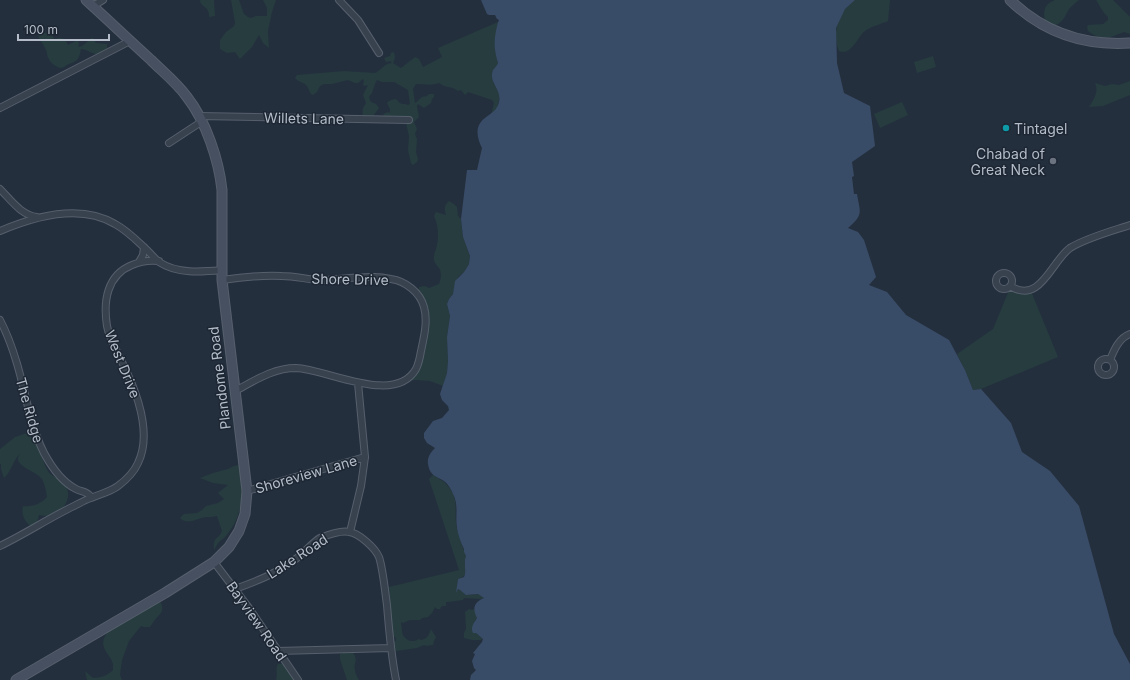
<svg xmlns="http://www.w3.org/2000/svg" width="1130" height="680" viewBox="0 0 1130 680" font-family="Inter,sans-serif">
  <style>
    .green { fill: #263c3f }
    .water { fill: #394c67 }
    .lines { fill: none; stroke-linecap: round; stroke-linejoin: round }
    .minor-casing { stroke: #565f6c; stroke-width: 8 }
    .secondary-casing { stroke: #565f6c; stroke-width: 11 }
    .minor { stroke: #38414e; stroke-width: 6 }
    .secondary { stroke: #465061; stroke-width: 9 }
    .culture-dot { fill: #0f9aa8; stroke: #1d2633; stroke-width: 1.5 }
    .worship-dot { fill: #6b7280; stroke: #1d2633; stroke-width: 1.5 }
    .labels { text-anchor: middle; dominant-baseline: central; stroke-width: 3; stroke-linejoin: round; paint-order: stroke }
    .street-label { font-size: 14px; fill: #b4bcc9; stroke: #1d2633 }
    .poi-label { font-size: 14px; fill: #b4bcc9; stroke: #1d2633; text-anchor: start }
  </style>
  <rect width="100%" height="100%" fill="#242f3e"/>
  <path class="green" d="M200,0H214L215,16L209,17C209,15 209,13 208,11C206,6 200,6 200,0Z
    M231,0H239L244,14L248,17L251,18L256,16H267V8L263,0H276L272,12L268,31L269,48L263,43L259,35L252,47L240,59L235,52L227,53L220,49V40L226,32L234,26L235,23Z
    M855,0H890L888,21C881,24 870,27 865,31C857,37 852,56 839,51C833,37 836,20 845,9C848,5 852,3 855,0Z
    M1055,0H1079C1075,3 1072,6 1069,9C1064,18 1063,22 1054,26L1045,21C1043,11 1044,4 1055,0Z
    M1096,0H1113L1130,17V34L1124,32C1108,38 1103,42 1088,31L1087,27L1088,25L1103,24L1108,20V17L1104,13Z
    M498,22C495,35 494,50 498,63L494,70L493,82L500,95L497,109L491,115L494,103L492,100L468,92L465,95L461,90L458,91C452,86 445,88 439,83C432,86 424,84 416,84L413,89L415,103L422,97L427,96L429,94H434V97L432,99L431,103L424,108L418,104L417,106L419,117L414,122L417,129L415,134L417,139L416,152L418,159L417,162L413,165L411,163L408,150L409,136L406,123L404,121L385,117L383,114L388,112L390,113V109L387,103C389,100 393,99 396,99C398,100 398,102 400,103C403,105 405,103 408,105L410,104L408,90L394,82H382L377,80L375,84L372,93L369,97L371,102L376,104L379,108L371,119H363C362,113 362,108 366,103L363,95L368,85L364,86L363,84L364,81L363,79L358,83H355L348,80L332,84H324L320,86L317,92L313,95L311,94C309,91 309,88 306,85C303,82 298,82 295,78L297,75L344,71L375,73C382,70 383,64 392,63L390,61L386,62L384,58L390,56L391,53L393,52C396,54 395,60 393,63L401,68L415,57L419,59L423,67L442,57L438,48Z
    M39,30L41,32L52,34L54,39C61,37 65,37 68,45L78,40L79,44L78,47C84,46 86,43 91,38H93L96,43L107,44V48C97,61 92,50 81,49C79,59 78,61 69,64C66,65 64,68 60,68C54,66 48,61 47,54C46,49 48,54 45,48C42,41 36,38 39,30Z
    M933,56L936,67L917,73L914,62Z
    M1130,81V95L1103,106L1089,107C1094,99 1099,92 1095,83L1105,86L1112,84L1119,85Z
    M902,102L908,115L880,128L874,114Z
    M449,201L454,204L457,207L458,216L461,219L463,237L470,256L469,264L464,272L458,277L453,294L449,299L447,304L450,316L447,337L448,361L447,373L443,386L430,381L416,380L403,381L416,369L425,313L416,293L419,291V287L425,286L429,288L439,284C441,279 442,273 439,268C437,265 435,264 434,260C433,255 436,250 437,245C439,235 438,224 434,216L436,212L446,215C444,210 444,205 449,201Z
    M1010,288L1031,291L1058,357L981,389L973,390L965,370L957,354L993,329Z
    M27,433C40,440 41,459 48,471C50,475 56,477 60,480C72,488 70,503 59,511C53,516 47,517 39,515C38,521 37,524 31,526C24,522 21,513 23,506C32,507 41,504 47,497C46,491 45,485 42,479C37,472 18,467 18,459C18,457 19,455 20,453C13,461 11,472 4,478L1,469V464H0V449L15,437Z
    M239,465C244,487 244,514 228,533C226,537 222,539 219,542C217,544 216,547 214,550C213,535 218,541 222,531L217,516C213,517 210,517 206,517C197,518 188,526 180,518L184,514L197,513L202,510L206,506L218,503L224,499L218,493L228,485L213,483L200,478L213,473L228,469L234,466Z
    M433,475C437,478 443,480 446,484C461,499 453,512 457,529C459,538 463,547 466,556C463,563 467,570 464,576L458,579L457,591L458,589L468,595L478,594L484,598L480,599L464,598L463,600L448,602H446V606H442L440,609H437L435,607L432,613L428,617L422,618L420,620H410L403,623L401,622V623C403,632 400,636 410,641H415L419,639L421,640C427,639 429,635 431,629L436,637L434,641L433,645L426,646L424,645L417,648L396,651L395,653V646L393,645L392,642L396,641V638L393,636V630H392L391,619L389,612L390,610L389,587L459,570L429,479Z
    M160,601C166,612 159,614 154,621C153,623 151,625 150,627H144L141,626L129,641L122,660L120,675L122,680H87L85,671L93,678C101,678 108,675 113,670V664L111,659L105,650L103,644L104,638L108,631L128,621L132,617Z
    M469,609L472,610L474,609L477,618L474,622L476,633L483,639L481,640H472L464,638V633L466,629L465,612Z
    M346,652L353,653C359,661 353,662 355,670C355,673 357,677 359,680H347L340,659V654Z
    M278,664H282C286,666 294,676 296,680H276C278,675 275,669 278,664Z"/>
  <path class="water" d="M481,0H855L845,9L836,28L837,63L844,93L870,106L875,146L852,162L854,176L852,177L854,194H857C860,213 864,214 848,228L858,232L864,240L876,277L869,285L887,292L906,315L949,340L965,370L973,390L981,389L1011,423L1022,452L1050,471L1079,506L1114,634L1130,664V680H470L471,675L476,670L474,668L472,661L475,654L473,653L482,642L483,639L476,633H473C470,627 474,623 477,618C472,609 474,602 484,598L478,594L466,595L460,590L458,589L456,593L458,579L464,577C467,570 463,563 466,556L464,552V549C461,543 458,535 457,528C455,516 459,505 453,494C451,489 448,484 444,481C436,476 430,476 428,464C427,457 431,452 435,448L427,443L424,438V433L433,421L442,418L449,410L448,406L442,400L440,394L447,373L448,361L447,337L450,316L447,304L449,299L453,294L455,281L464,272L469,264L470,256L463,237L461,219L467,170H477L482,148C477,138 474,126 485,118C491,113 497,111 499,102C502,89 488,83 493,70C495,68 497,65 498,63C493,47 494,38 498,22L499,21L498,19H497L495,15H489L487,14Z"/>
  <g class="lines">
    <g class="minor-casing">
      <path id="minor" d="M339,0L358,20L379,53
        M93,6L103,0
        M0,108L95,59L130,41
        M199,116L409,120
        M169,143L201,122
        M0,189C11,200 21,215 37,217
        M0,231C35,216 80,203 115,224C128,231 137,241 148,251C151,254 155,259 159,262C177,274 201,272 222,270
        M139,262L143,255L144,247
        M996 281a8 8 0 1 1 16 0a8 8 0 1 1-16 0Z
        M222,280C242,277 262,275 282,276C294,276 306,279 318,280C338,280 357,276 376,277C381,277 386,278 391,279C405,281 420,292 424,307C428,321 424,337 421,351C420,357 419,363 416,369C395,406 327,369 296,368C273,368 254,381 235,391
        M1010,286C1040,305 1051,262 1070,248C1086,238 1112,231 1130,225
        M0,320C14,347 21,377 28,407C32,422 36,438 44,453C51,466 62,482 76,489C82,492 87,491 91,497
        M1098 367a8 8 0 1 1 16 0a8 8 0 1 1-16 0Z
        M1110,360C1114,350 1119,338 1130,334
        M247,491L365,457
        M350,532L361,486L365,457L358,383
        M0,546C25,534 49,518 74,506C80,503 85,500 91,498C100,494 110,492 118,486C126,480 134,472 138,463C153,432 136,390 122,362C117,351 109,338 107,326C103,301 107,275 132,265C141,261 150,260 159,261
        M214,562L249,608L298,680
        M235,589C257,581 278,573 297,558C305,552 312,543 320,538C327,535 342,530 349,532C359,533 375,548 379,557C383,569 385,591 387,605C389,630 391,655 396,680
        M278,651L391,648"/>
    </g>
    <g class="secondary-casing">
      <path id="secondary" d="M1010,0C1043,32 1084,46 1130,43
        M16,680L165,593L214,562L229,547L239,531L245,514L247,491L222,280V190C219,161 206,121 187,97C177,83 163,72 151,60C129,40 108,20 86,0"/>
    </g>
    <use href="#minor" class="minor"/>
    <use href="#secondary" class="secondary"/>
  </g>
  <circle class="culture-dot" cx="1006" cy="128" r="4"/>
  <circle class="worship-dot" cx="1053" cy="161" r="4"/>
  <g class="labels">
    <g class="street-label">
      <text transform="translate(304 118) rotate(1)">Willets Lane</text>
      <text transform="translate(350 279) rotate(1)">Shore Drive</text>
      <text transform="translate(123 364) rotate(68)">West Drive</text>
      <text transform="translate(219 378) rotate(-97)">Plandome Road</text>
      <text transform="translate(30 410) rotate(74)">The Ridge</text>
      <text transform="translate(306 474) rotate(-16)">Shoreview Lane</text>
      <text transform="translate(297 556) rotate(-33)">Lake Road</text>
      <text transform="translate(257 621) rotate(55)">Bayview Road</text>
    </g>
    <g class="poi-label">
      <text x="1014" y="128">Tintagel</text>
      <text x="1045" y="153" text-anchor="end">Chabad of<tspan x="1045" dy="16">Great Neck</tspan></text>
    </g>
  </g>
  <path d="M18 34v6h91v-6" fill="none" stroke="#b4bcc9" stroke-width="2"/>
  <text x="24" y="34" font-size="12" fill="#b4bcc9" stroke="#1d2633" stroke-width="3" paint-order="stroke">100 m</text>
</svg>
